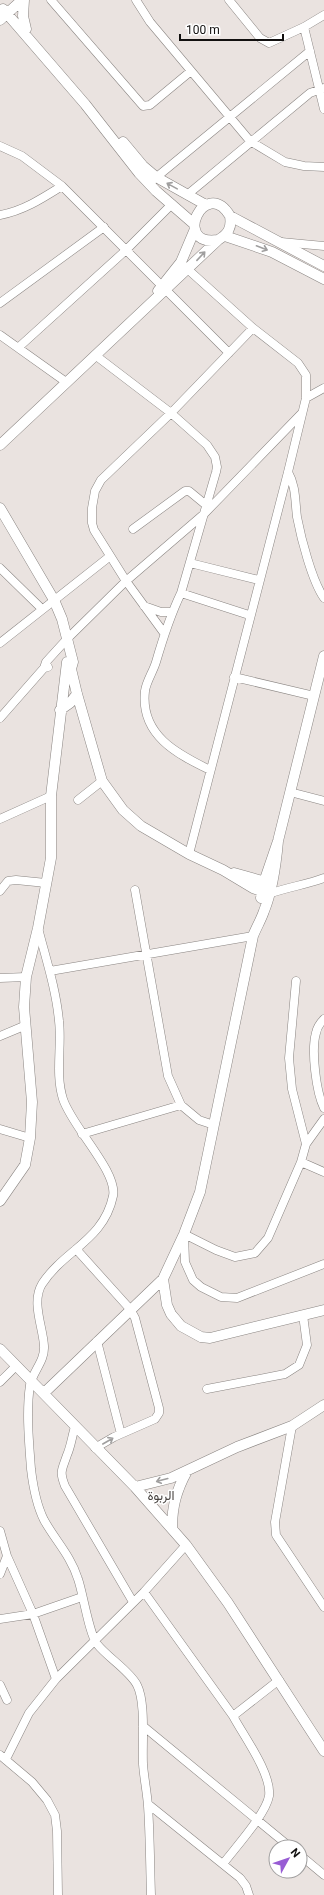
<svg xmlns="http://www.w3.org/2000/svg" width="324" height="1895" viewBox="0 0 324 1895" font-family="Roboto,Vazirmatn,sans-serif">
  <style>
    .lines { fill: none; stroke-linecap: round; stroke-linejoin: round }
    .minor-casing { stroke: #8a8582; stroke-width: 9 }
    .tertiary-casing { stroke: #8a8582; stroke-width: 11 }
    .minor { stroke: #fff; stroke-width: 8 }
    .tertiary { stroke: #fff; stroke-width: 10 }
    .oneway { stroke: #a09f9f }
    .labels { text-anchor: middle; dominant-baseline: central; stroke-width: 3; stroke-linejoin: round; paint-order: stroke }
    .neighbourhood-label { font-size: 13px; fill: #484340; stroke: #fff }
  </style>
  <rect width="100%" height="100%" fill="#eae3e0"/>
  <g class="lines">
    <g class="minor-casing">
      <path id="minor" d="M51,0L143,106L150,105L191,71
        M136,0L150,22L250,141L285,162L304,166L324,167
        M229,0L260,38L269,43L304,27L324,15
        M304,27L324,109
        M0,146L22,156L62,186L229,353
        M153,180L310,51
        M187,195L310,93L324,88
        M0,215C23,211 43,198 62,186
        M281,242L324,246
        M183,265L253,328L298,363L306,375V398L288,472L189,854
        M0,303L104,227
        M0,335L66,382
        M19,347L125,251L172,204
        M95,355L171,413L207,445L215,457L217,467L216,472L181,593C170,616 163,638 156,662C153,672 146,682 145,691C140,735 177,754 210,770
        M306,398L324,388
        M288,472C296,486 295,501 297,517C301,538 312,581 324,598
        M133,529L185,491H189L206,505
        M190,563L259,580
        M0,568L42,609
        M181,593L249,615
        M144,606L161,612H172
        M164,633L126,581L94,530L92,523V508L95,491L101,480L171,413L253,328
        M0,643L109,557
        M44,668L46,662L67,639L126,581L204,514L301,414
        M234,677L314,696
        M0,718L44,668L48,667
        M290,792L324,801
        M78,800L102,781
        M0,819L51,796
        M135,890L168,1076L181,1105L199,1120L214,1125
        M0,891L8,881L16,880L46,883
        M269,894C287,887 306,885 324,878
        M38,928C46,959 56,989 59,1021C62,1046 55,1074 63,1099C72,1127 118,1172 113,1196C104,1240 64,1250 42,1284C31,1302 43,1327 44,1346C45,1361 33,1371 30,1385C26,1412 29,1442 31,1469C33,1486 36,1504 44,1520C55,1540 71,1556 78,1579C83,1593 89,1634 97,1644C107,1657 130,1671 137,1685C146,1702 142,1744 143,1764C144,1778 147,1792 148,1806C150,1835 150,1865 151,1895
        M50,971L253,936
        M0,978L26,977
        M296,981L289,1058L292,1089L306,1144
        M324,1019C320,1023 317,1027 316,1033C311,1050 316,1092 324,1108
        M0,1036L24,1026
        M324,1119L306,1144L301,1162L268,1238L255,1253L235,1257L216,1250L184,1234L185,1262L193,1280L201,1287L221,1297L237,1298L324,1264
        M0,1129L30,1138
        M82,1134L181,1105
        M301,1162L324,1172
        M76,1249L130,1309L135,1318L159,1408V1413L155,1419L114,1437L95,1448
        M97,1341L121,1434
        M0,1382L16,1366
        M207,1389L285,1374L299,1365L307,1345L303,1315
        M292,1426L275,1522L276,1535L324,1607
        M75,1427C72,1436 71,1446 67,1455C62,1470 59,1471 65,1486L133,1602
        M0,1531L7,1556L0,1574
        M7,1556L33,1614L56,1679
        M144,1592L233,1716
        M0,1619L33,1614L82,1597
        M0,1685L7,1700
        M143,1726L290,1847
        M0,1755L32,1782L47,1800L55,1815L57,1831L58,1895
        M6,1759L29,1713L56,1679L144,1592L186,1545
        M148,1804L240,1878L246,1886L249,1895
        M300,1855L324,1875
        M223,1864C235,1848 266,1814 269,1796C272,1774 243,1735 233,1716L279,1680"/>
    </g>
    <g class="tertiary-casing">
      <path id="tertiary" d="M24,0L23,16L26,29
        M3,9L85,104L139,173L156,191L194,224
        M0,20L22,0
        M123,142L143,166L156,177L206,205
        M230,216C232,228 228,234 218,240C171,247 205,175 230,216L324,266
        M225,236L272,252L324,279
        M158,291L181,262L195,229
        M0,445L218,240
        M0,508L54,600L62,619L73,662L71,669L77,694L102,781L123,810L141,826L189,854L223,870L253,888L269,894
        M60,710L70,703L77,694
        M278,841C276,864 273,889 264,911C261,920 256,928 253,936L200,1192L184,1234L163,1279L167,1305L171,1314L181,1326L201,1337L210,1338L324,1310
        M234,873L269,883
        M261,898L264,882L278,841L324,656
        M0,1201L25,1165L30,1138L32,1102L24,1007L26,977L38,928L51,858V796L67,662
        M0,1349L135,1487L186,1545L228,1603L324,1751
        M44,1393L163,1279
        M135,1487L171,1478L237,1447L292,1426L324,1405
        M172,1529C172,1507 176,1491 187,1471"/>
    </g>
    <use href="#minor" class="minor"/>
    <use href="#tertiary" class="tertiary"/>
  </g>
  <defs><path id="oneway-shaft" d="M-6 0H5M1.5-3L5.5 0L1.5 3" fill="none" stroke-width="1.6" stroke-linecap="round" stroke-linejoin="round"/></defs>
  <g class="oneway">
    <use href="#oneway-shaft" transform="translate(172 186) rotate(-151)"/>
    <use href="#oneway-shaft" transform="translate(262 248) rotate(21)"/>
    <use href="#oneway-shaft" transform="translate(201 256) rotate(-47)"/>
    <use href="#oneway-shaft" transform="translate(108 1441) rotate(-30)"/>
    <use href="#oneway-shaft" transform="translate(162 1480) rotate(165)"/>
  </g>
  <g class="labels">
    <g class="neighbourhood-label">
      <text x="161" y="1495">الربوة</text>
    </g>
  </g>
  <g transform="translate(288 1859) rotate(50)"><circle r="19" fill="#ffffff" stroke="#a09f9f"/>
  <path d="M0-3L7 15L0 10L-7 15Z" fill="#985cd4"/>
  <text y="-6" font-size="11" font-weight="bold" text-anchor="middle" fill="#12100f">N</text>
  </g>
  <path d="M180 34v6h103v-6" fill="none" stroke="#12100f" stroke-width="2"/>
  <text x="186" y="34" font-size="12" fill="#12100f" stroke="#ffffff" stroke-width="3" paint-order="stroke">100 m</text>
</svg>
